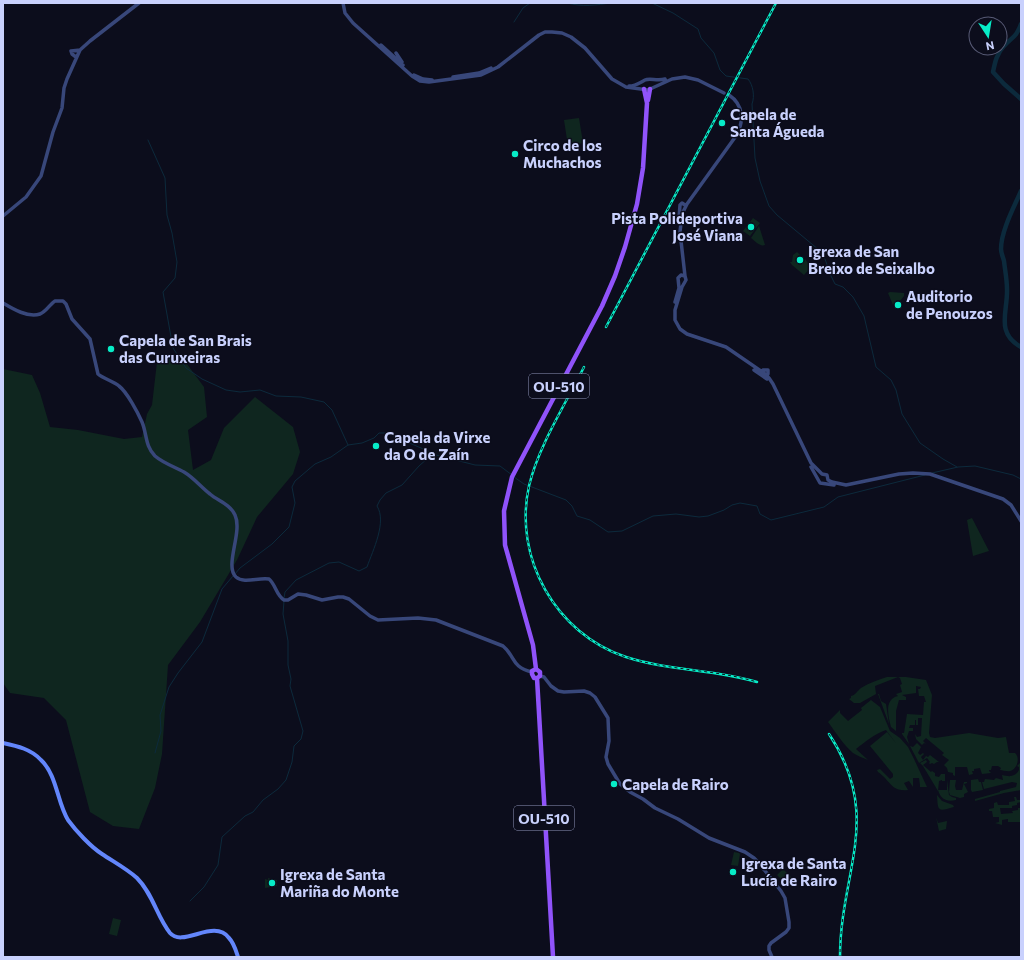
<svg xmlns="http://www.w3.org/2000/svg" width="1024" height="960" viewBox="0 0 1024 960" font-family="Commissioner,sans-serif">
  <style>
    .green { fill: #0f261f }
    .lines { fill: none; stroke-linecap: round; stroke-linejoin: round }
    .stream { stroke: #0c2a3c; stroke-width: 1 }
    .river { stroke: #0c2a3c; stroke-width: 4.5 }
    .tertiary { stroke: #38477a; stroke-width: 3.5 }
    .secondary { stroke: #6386fb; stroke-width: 4 }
    .primary { stroke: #9053fa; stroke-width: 4.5 }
    .rail-casing { stroke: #07ecc7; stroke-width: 2.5 }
    .rail { stroke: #0c0d1c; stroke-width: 1; stroke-dasharray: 3; stroke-linecap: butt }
    .poi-dot { fill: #07ecc7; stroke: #0c0d1c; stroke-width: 1.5 }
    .labels { text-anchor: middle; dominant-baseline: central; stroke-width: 3; stroke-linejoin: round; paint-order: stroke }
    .shield { fill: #0c0d1c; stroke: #9096ba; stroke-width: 1 }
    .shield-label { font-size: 14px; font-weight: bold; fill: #c9d1fd }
    .poi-label { font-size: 15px; font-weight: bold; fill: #c9d1fd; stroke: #0c0d1c; text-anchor: start }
  </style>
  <rect width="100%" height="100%" fill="#0c0d1c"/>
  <path class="green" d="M579,118L583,143L568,146L564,120Z
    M753,218L760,223L750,236L743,231Z
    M759,226L765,245C760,247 755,241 751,238Z
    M797,252L801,256L796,261L799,264L801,262L802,263L805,259L811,267L804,275L792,265L790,262H792L793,255Z
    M890,292L904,293V296L900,301L893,305L888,293Z
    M181,356L204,387L207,417L188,430L193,470L211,460L224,428L255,397L293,427L300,452L293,474L257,517L237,560L200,622L168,665L162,754L155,788L139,829L113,826L90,812L66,720L44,698L10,693L3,683V369L32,375L40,393L50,427L78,430L124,439L142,437L147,414L152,405L157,362Z
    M972,518L989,551L973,556L967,520Z
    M887,677H906L926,680L932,695L929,733L930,737L935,738L969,733L998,738L1006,737L1009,753H1015C1020,757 1018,769 1010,771C1007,772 1003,770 1000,770L1001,768L998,766H992L991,770H989V771L991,773L982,774L980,768L974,769V771H972L973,774L969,775L967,767H955V776L953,775V773L948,772L947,768L944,765L949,760L942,755L944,753L926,738L923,741L926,744L924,743L922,745L916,739L915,734L917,737L921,736L922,718H918V725H916V720H915V725H910L909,728H913V731H909L907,737L909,744L902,734V733H904L907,714L923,715L924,702H926L924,696H919L918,689H920L921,687L916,686V693L902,695L906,697V700H899L896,711V731L891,727C888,716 884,699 898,696L896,694L902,692L900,685L902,684L900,678L898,677L875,686L876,694L860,703H854L849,699L851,698V696C856,695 857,691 861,688C869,683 878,680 887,677Z
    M878,694H879L881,701L886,704L889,724Z
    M871,700L880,707L890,731L900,738L908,747L914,759L927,787H920V785L919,778H913V787L909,781L904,783L908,790C891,792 891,781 878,772L877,770L880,769L890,779L893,777V774L870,746L887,732L896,743L886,730C874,734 865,742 856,749L868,760C864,758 857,756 853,753C843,744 836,733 828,722L840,710V713L848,721L862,710L861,708Z
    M917,743L921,747L918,753L920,755L923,753L924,754L921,757L923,760L926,756L928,757L930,755L939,762H937L934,764L932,763L930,764L929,763L930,762L927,758L919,763L910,746L913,747Z
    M926,760L927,762L923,765L931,772L932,771L935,773V776L939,777L941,774H945V781H942V780L939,781L938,791L923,766L920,763Z
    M1020,763L1021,790L1004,793L975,801V799L1000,792V791L1016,787L1017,783L1012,782L984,789L982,782H984L985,779L994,780L996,778L1003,780L1002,775C1010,777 1015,777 1019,770V767L1017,766Z
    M978,779L979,782H981L983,790L972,792L971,790V780Z
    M947,780L949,795L952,797L956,798V800C947,802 941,800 938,790H947Z
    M950,780H956L955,786L956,790H962L964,782H967V783L964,784L968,792L964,794V797L960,798L950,795L949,792Z
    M937,795L942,801L953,805L954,807C937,812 938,811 937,795Z
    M1014,797H1016L1017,800H1021V802L1017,803V805L1012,806V808H1000L1001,814L1013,813L1012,811L1018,810V808H1021V824L1020,822H1008V819L1002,820V825L995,823L999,822V817H993L992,811H989V809L994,808V803L997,802L998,805H1009V802L1015,801Z
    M936,817L938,823L947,821L946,829L939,831Z
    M734,852L739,853L740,854L738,866L731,865Z
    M783,869L794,880L788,886L777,875Z
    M268,878L277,880V886L265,888V879L268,880Z
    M113,918L121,920L117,936L109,934Z"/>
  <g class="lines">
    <path class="stream" d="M567,3C582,7 597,5 611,3
      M652,3L673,13L698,29L701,38L714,53L720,70L726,76L748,79C753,85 755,96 752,104L755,158L760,181L769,206L777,215L819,250L825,259L831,276L835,284L843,287L853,297L864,316L876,367L891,380L896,390L902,414L920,443L943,459L957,467
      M514,22L523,8L530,3
      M148,140L165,178L167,215L172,233L177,262L175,278L163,292L173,348L186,368L202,379L226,390L240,392L260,390L276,396L301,397L324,402L332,410L348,445
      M932,473L958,467L975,466L1013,475L1021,479
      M514,477L524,484L566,500L572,506L577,516L590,520L608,532L622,531L653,516L676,514L699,517L708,516L724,510L732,505L740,503L757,506L760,514L771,520L824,507L838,497L925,475
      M235,574L240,568L272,544L289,527L295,503L292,487L295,481L315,464L331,457L348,445L362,443L374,438L379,433H386L435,454
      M284,598L285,592L296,580L329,563L339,562L359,571L367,567C373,550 387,522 377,506L380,500L386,493L402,485L419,466L428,458L436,455L475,465L500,466L512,475
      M155,753L161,731L160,715L169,687L178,673L202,642L222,589L233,576
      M190,901L204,887L218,865L222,837L245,816L253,812L263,800L278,789L286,780L292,762L294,746L301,739L303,731L290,686L291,679L288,665V641L283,614L284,601"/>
    <path class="river" d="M1021,24C1016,38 1013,36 1004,46C997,53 995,62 993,72L1004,84L1021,99
      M1021,191C1014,207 1001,231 1001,249C1001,253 1003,257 1004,261C1005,270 1007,280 1007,289C1008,311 995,333 1021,347"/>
    <path class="tertiary" d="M343,3L345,13L353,23L412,76L420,81L429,82L481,75L498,67L539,35L545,32H552L562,33L571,37L585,48L612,79L626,87L648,90L672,79L685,77L698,80L724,93
      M381,45L403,65
      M396,53L402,62
      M76,57L72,54L71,51L80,50
      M414,75L423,79L432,80
      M453,77L479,73L491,68
      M629,86C636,86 639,83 645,80C649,78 658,81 665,79
      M729,95C744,105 744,122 736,136L687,204L682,214L680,232L685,276L686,280L682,287L675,310V320L680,329L687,334L726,347L764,373L769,378L773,384L811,463L822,474L827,475L828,480L832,482L846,485L899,474L913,473L930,474L1003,499L1011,505L1021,521
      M3,216L26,197L41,176L53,132L62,108L64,88L67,79L80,50L90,41L139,3
      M679,218L680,205L682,203L685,205
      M675,302L679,288L678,278L681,275L685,276
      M3,303C13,309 28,318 40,314C46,312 50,304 55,301H63L66,304L72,319L90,339L98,374C104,379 113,381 119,386C127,392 138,413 142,422C147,434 145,446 155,456C163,463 175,467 184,472C194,478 201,487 210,494C218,501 230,504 235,515C243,532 224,566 236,577C244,584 259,577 269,579C276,585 276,595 284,600H288L298,594L306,595L322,600L338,597H343L349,599L370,616L378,620L418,618L436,620L503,646C516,657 511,667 532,672
      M754,370L767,379
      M762,373L763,370H768V374L765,376
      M811,467L820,483L834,485
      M540,676L544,677L551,686L558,691L564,692L584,691L590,693L595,697L608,718L609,741L606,757L608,764L620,784L630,792L643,799L655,808L678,819L709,838L745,852L754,858L758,862L781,891L785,898L789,922V928L786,932L771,943L769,946V950L772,957"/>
    <path class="secondary" d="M3,743C17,746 31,749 41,760C57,775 57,802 68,820C76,831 91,847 102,854C114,862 127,869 137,878C153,894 157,917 170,933C183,948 214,918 229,938C234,943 236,951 238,957"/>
    <path class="primary" d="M648,100L650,89
      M536,669L532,671V674L534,678H537
      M537,678L540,676V672L536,669L533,645L505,545L504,511L512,477L602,306L615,276L625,247L637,204L643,168L647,103L644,89
      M537,678L553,957"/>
    <g class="rail-casing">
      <path id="rail" d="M606,327L776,3
        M584,367C566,403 538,447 529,486C513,558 556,634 626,657C669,671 714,669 757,682
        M829,734C884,817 840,871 840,957"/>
    </g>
    <use href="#rail" class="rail"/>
  </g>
  <g class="poi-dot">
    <circle cx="722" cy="123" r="4"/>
    <circle cx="515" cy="154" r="4"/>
    <circle cx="751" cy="227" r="4"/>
    <circle cx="800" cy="260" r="4"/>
    <circle cx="898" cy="305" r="4"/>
    <circle cx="111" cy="349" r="4"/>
    <circle cx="376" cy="446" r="4"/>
    <circle cx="614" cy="784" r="4"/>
    <circle cx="733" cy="872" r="4"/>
    <circle cx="272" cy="883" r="4"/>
  </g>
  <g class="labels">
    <g class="shield">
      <rect x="529" y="374" width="60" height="24" rx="3"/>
      <rect x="514" y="806" width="60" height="24" rx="3"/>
    </g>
    <g class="shield-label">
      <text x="559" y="386">OU-510</text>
      <text x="544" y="818">OU-510</text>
    </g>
    <g class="poi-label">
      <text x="730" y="114">Capela de<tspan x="730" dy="17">Santa Águeda</tspan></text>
      <text x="523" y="145">Circo de los<tspan x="523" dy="17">Muchachos</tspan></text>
      <text x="743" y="218" text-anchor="end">Pista Polideportiva<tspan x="743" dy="17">José Viana</tspan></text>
      <text x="808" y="251">Igrexa de San<tspan x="808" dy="17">Breixo de Seixalbo</tspan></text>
      <text x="906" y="296">Auditorio<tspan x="906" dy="17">de Penouzos</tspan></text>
      <text x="119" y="340">Capela de San Brais<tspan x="119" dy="17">das Curuxeiras</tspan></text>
      <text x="384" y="437">Capela da Virxe<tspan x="384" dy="17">da O de Zaín</tspan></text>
      <text x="622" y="784">Capela de Rairo</text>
      <text x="741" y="863">Igrexa de Santa<tspan x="741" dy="17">Lucía de Rairo</tspan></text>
      <text x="280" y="874">Igrexa de Santa<tspan x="280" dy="17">Mariña do Monte</tspan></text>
    </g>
  </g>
  <rect width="1024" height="960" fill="none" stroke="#c9d1fd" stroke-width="8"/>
  <g transform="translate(988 36) rotate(168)"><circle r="19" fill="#0c0d1c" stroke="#585b76"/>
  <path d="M0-3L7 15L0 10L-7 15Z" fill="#07ecc7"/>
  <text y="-6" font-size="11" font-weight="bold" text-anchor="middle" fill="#c9d1fd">N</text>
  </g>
</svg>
